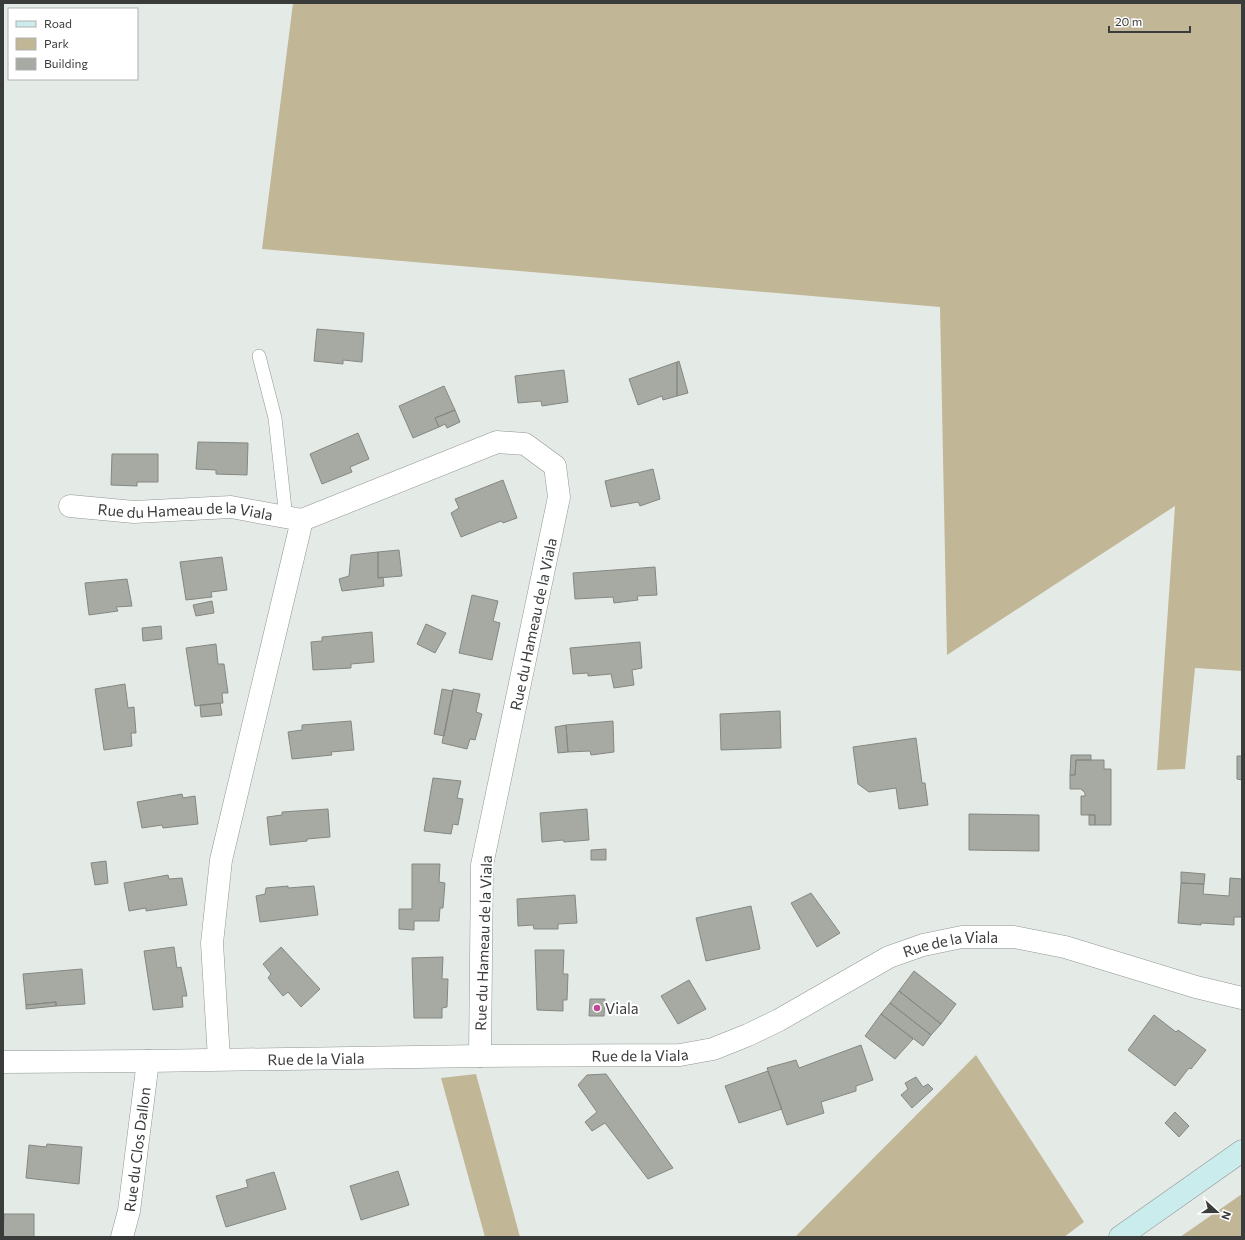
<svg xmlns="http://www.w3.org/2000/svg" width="1245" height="1240" viewBox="0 0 1245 1240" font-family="Commissioner,sans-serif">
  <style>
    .green { fill: #c1b696 }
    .building { fill: #a7aaa3; stroke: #858882 }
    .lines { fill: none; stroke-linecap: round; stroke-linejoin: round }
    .lane-casing { stroke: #909693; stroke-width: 14 }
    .street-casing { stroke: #909693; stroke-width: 23 }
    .secondary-casing { stroke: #909693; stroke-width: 23 }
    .lane { stroke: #fff; stroke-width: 13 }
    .street { stroke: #fff; stroke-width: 22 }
    .secondary { stroke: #cbecec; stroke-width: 22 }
    .poi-dot { fill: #c54794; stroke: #fff; stroke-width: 1.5 }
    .labels { text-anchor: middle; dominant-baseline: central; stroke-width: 4; stroke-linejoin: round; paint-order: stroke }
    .street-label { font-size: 15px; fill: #393c3a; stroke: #fff }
    .poi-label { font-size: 15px; fill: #393c3a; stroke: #fff; text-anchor: start }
  </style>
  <rect width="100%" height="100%" fill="#e4ebe7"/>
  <path class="green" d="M293,3H1242V671L1195,668L1185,769L1157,770L1175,506L947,655L940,307L262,249Z
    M976,1055L1084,1222L1064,1237H795Z
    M476,1074L520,1237H485L441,1078Z
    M1242,1194V1237H1180Z"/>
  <path class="building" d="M317,329L364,333L362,362L343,360V364L314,361Z
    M679,361L688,393L677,396V362Z
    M677,362V396L663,400L662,396L638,405L629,379Z
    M564,370L568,402L542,406L541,401L518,403L515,376Z
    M444,386L455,410L435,418L439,427L413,438L399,406Z
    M455,410L460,422L447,428L445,424L439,427L435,418Z
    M358,433L369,459L350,467L352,472L322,484L310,454Z
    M198,442L248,443L247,475L216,474V470L196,469Z
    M112,454H158V482H137V486L111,485Z
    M653,469L660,499L640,506L638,502L611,507L605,481Z
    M503,480L517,518L503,523L501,521L461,537L451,513L459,508L455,499Z
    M399,550L402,576L378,578V552Z
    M378,552V578L383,577L384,586L342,591L339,579L349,576L351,555Z
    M222,557L227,590L211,592L212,597L186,600L180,562Z
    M655,567L657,595L637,596L638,600L614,603L613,597L575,599L573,573Z
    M127,579L132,606L116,607L118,611L89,615L85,583Z
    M472,595L498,601L493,621L500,623L492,660L459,653Z
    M212,601L214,613L196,616L193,605Z
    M426,624L446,633L435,653L417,644Z
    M161,626L162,639L143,641L142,628Z
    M372,632L374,662L351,664V668L313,670L311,642L322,641V637Z
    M640,642L642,668L632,670L634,685L614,688L611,674L588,676V673L573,674L570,648Z
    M216,644L218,664H224L228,693H222L223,703L195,706L186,648Z
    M125,684L128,708L134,707L136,733H131L132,746L104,750L95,689Z
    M442,689L453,691L444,736L434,734Z
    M453,689L480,694L476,712L482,714L475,740L470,739L467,749L442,743Z
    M220,703L222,715L201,717L200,705Z
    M780,711L781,748L721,750L720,714Z
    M351,721L354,750L331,752L332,755L292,759L288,732L302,730V725Z
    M613,721L614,752L591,755L590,751L568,752L566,725Z
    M566,725L568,752L558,753L555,727Z
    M916,738L922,783H925L928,805L899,809L896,788L869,792L858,784L853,747Z
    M1071,755H1091V760H1076L1075,775H1070Z
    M1237,756H1242V780L1237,779Z
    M1076,760H1104V769H1111V825H1095V815H1081V796H1085V793L1081,789H1070V775H1075Z
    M433,778L461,781L457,798L463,799L458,825L453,824L451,834L424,831Z
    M182,794L183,798L195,796L198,824L163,828L162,825L142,828L137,802Z
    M328,809L330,837L307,839V841L270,845L267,817L282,815V812Z
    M587,809L589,840L564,842L563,840L542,842L540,813Z
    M969,814L1039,815V851L969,850Z
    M1089,815H1095V825H1089Z
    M606,849V860H591V850Z
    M106,861L108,883L95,885L91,863Z
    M412,864H440L439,882L445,883L443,908H440L439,921H414V930L399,929V909H412Z
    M1181,872L1205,874L1204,884L1181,883Z
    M168,875L169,879L182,878L187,905L146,911V908L129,911L124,883Z
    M1230,878L1242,879V917H1234V925L1201,923V925L1178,923L1181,883L1204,884L1203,894L1229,896Z
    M288,886V888L314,886L318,915L260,922L256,896L265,894L266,888Z
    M811,893L840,933L817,947L791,903Z
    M575,895L577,923L558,924V929H534L533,925L518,926L517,899Z
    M751,906L760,949L706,961L696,918Z
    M174,947L177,968L181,967L187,996H182L183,1007L153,1010L144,951Z
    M281,947L320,989L301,1007L288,992L283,996L268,978L271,974L263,964Z
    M535,950H564L563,974H568L567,1000H563V1011L537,1010Z
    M443,957L442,979H448L447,1007L442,1008V1018H414L412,958Z
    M82,969L85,1004L56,1006V1002L26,1005L23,974Z
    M914,971L956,1004L941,1024L899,991Z
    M689,980L706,1009L678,1024L661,996Z
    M899,991L941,1024L931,1035L890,1003Z
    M590,999H605L604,1016H589Z
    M56,1002V1006L26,1009V1005Z
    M890,1003L931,1035L923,1046L881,1014Z
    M881,1014L913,1039L895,1059L865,1036Z
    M1154,1015L1176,1032L1178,1030L1206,1050L1191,1069L1189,1068L1175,1086L1128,1050Z
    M861,1045L873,1080L856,1086V1091L821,1102L824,1113L787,1125L767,1068L796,1060L799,1068Z
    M768,1071L782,1109L739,1123L725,1086Z
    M606,1074L673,1168L648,1179L605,1123L592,1131L585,1122L597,1112L578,1085L587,1075Z
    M916,1077L923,1087L928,1084L933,1089L912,1108L901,1095L908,1089L905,1083Z
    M1175,1112L1189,1126L1179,1137L1165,1123Z
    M47,1144L82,1147L79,1184L26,1178L29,1145L46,1147Z
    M398,1171L409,1205L361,1220L350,1186Z
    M274,1172L286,1209L226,1227L216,1196L248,1187L246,1180Z
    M4,1214H34V1237H3Z"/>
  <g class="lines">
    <g class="lane-casing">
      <path id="lane" d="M259,356L275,418L286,518"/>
    </g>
    <g class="street-casing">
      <g id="street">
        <path id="s1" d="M70,506L134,512L231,507L302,520"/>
        <path d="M219,1059L212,943L221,860L302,520L497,442L525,444L555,466L559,497L482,865L480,1056"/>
        <path id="s2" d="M3,1062L148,1061L480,1056L680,1055L713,1049L748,1035L779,1020L889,957L923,945L962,937H1014L1065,947L1196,987L1242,998"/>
        <path id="s3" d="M122,1237L129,1211L148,1061"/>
      </g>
    </g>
    <g class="secondary-casing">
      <path id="secondary" d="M1120,1237L1242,1151"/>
    </g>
    <use href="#lane" class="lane"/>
    <use href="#street" class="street"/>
    <use href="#secondary" class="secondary"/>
  </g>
  <circle class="poi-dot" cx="597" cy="1008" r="4"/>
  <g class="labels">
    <g class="street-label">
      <text stroke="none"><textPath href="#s1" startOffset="116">Rue du Hameau de la Viala</textPath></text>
      <text transform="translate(533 624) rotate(-78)">Rue du Hameau de la Viala</text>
      <text transform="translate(483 943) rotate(-88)">Rue du Hameau de la Viala</text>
      <text stroke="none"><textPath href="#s2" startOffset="973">Rue de la Viala</textPath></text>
      <text stroke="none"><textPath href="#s2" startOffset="637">Rue de la Viala</textPath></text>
      <text stroke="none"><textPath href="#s2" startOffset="313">Rue de la Viala</textPath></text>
      <text stroke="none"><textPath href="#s3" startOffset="89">Rue du Clos Dallon</textPath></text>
    </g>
    <g class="poi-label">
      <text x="605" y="1008">Viala</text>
    </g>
  </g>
  <rect width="1245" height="1240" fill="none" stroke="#393c3a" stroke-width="8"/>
  <rect x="8" y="8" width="130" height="72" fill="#ffffff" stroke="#b0b1b0"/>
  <rect x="16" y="21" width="20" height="6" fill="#cbecec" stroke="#b0b1b0"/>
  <text x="44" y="28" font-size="12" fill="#393c3a">Road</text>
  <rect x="16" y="38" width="20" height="12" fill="#c1b696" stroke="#b0b1b0"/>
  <text x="44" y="48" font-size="12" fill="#393c3a">Park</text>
  <rect x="16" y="58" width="20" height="12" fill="#a7aaa3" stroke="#b0b1b0"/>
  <text x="44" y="68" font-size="12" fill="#393c3a">Building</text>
  <g transform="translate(1217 1212) rotate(111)" stroke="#ffffff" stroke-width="3" paint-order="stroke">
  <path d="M0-3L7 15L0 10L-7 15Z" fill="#393c3a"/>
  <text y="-6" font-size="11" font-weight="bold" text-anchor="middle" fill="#393c3a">N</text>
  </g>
  <path d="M1109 26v6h81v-6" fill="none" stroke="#393c3a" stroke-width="2"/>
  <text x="1115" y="26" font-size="12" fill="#393c3a" stroke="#ffffff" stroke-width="3" paint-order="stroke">20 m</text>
</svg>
